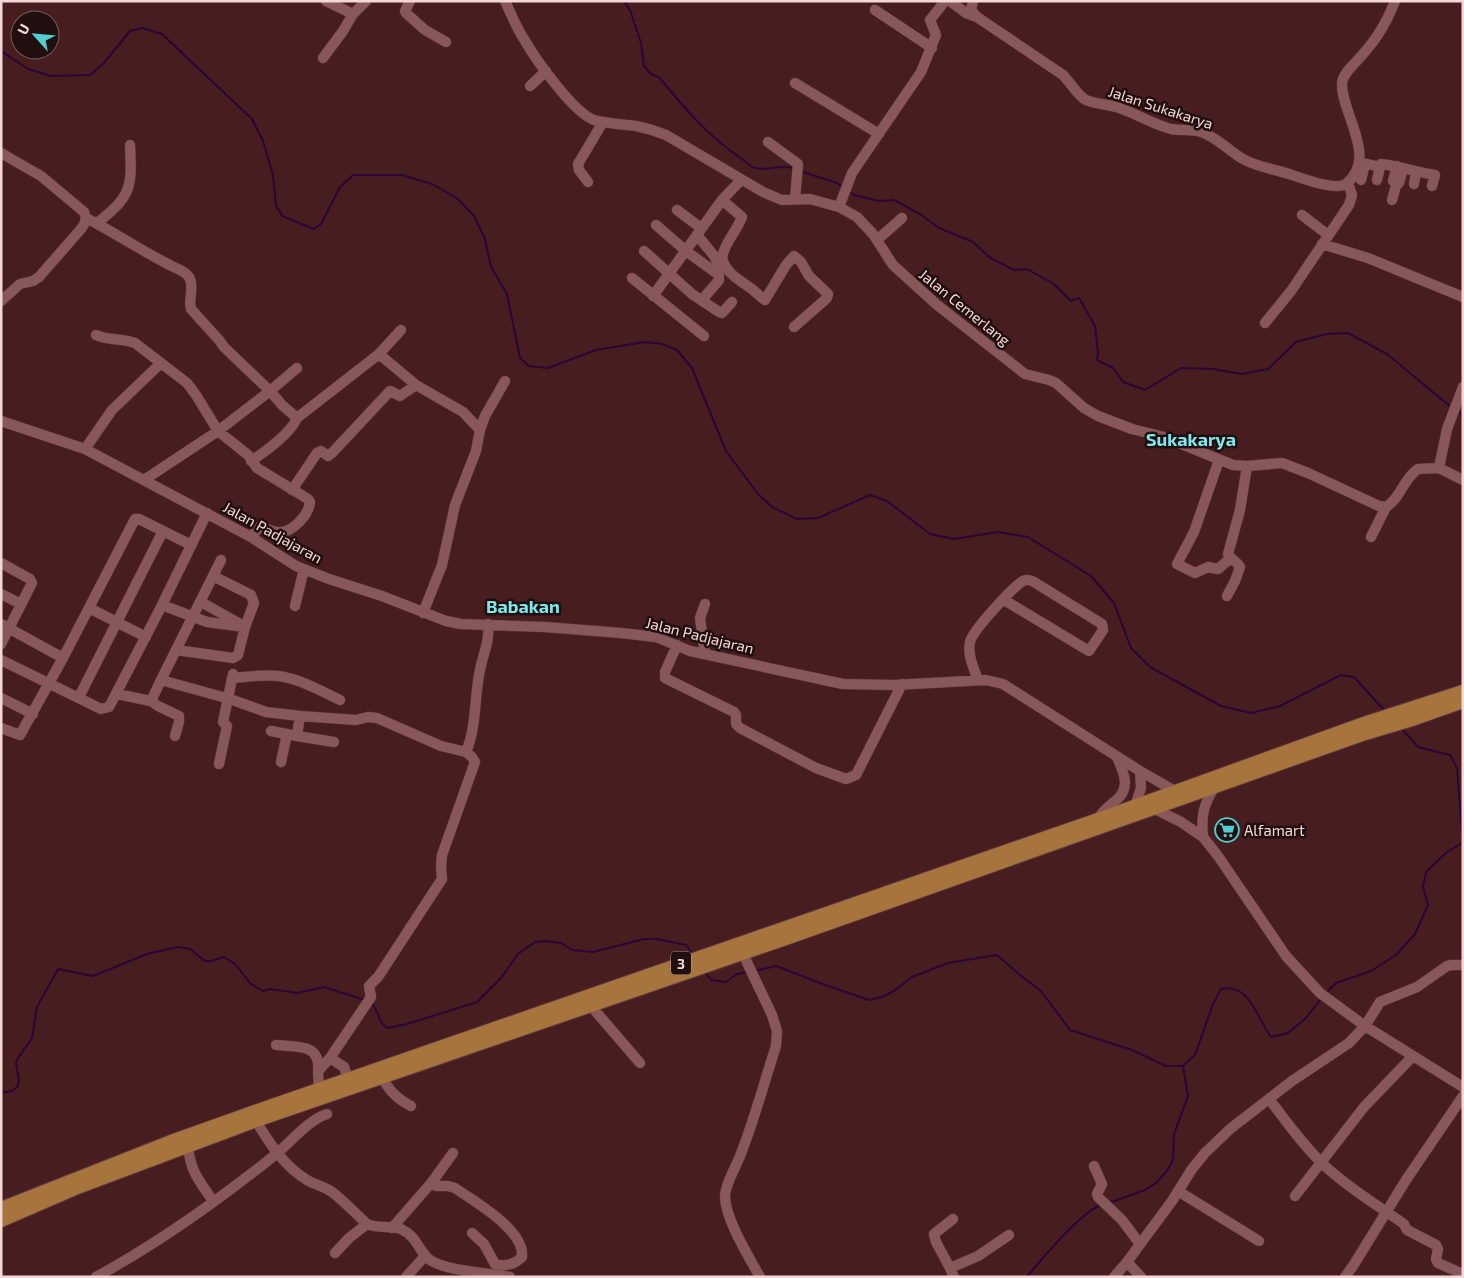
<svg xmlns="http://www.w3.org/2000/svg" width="1464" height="1278" viewBox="0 0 1464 1278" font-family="'Exo 2',sans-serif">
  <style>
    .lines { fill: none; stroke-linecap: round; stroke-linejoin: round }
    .stream { stroke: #2c0437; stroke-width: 2 }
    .minor-casing { stroke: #5f3c3f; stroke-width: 11 }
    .major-casing { stroke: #5f3c3f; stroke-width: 14 }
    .minor { stroke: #885759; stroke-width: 10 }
    .major { stroke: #a7743d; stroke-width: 12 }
    .labels { text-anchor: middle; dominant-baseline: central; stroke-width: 5; stroke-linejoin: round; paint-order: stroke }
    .shield { fill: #210e0f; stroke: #b59b9c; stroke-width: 1 }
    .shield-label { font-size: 14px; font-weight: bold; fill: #f4d8d8 }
    .street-label { font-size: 15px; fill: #f4d8d8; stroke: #210e0f }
    .poi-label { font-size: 15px; fill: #f4d8d8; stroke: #210e0f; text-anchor: start }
    .quarter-label { font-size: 18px; font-weight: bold; fill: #7de9ec; stroke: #210e0f }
  </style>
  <rect width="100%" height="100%" fill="#471d20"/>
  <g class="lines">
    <path class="stream" d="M624,1L630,10L641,43L644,66L651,74L659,77C684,108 709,137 742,159C746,162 751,167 755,168C768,171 781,164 793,168
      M1,51L28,69L51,76L90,75L104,63L130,31L142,28L162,34L252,119L263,141L273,175L276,205L282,216L314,229L321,224L340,187L353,175H402L432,184L458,199L474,216L485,239L491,267L507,294L520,358L529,366L548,368L596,350L645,342L662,344L677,350L692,368L726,451L758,494L772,507L797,519L818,518L870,495L887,501L930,534L954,539L998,532L1028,537L1091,576L1114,603L1131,648L1150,667L1221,706L1251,713L1280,706L1341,675L1354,677L1386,712
      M800,171L837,183L842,187
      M848,191L854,195L879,201L894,200L920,214L939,228L973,242L989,257L1014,270L1027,269L1054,284L1071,301L1079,298L1095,326L1098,353L1097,360L1113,368L1123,382L1145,390L1181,368L1213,369L1242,374L1268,369L1296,342L1327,334L1348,333L1387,354L1452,408
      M1458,412L1463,415
      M1401,728L1418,747L1450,755L1457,768L1463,845
      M704,971L711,980L726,982L737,974L747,972
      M754,971L776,966L828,986L869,1000L882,997L894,991L912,977L948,963L997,955L1020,975L1041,991L1070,1030L1132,1050L1166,1066H1183L1195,1055L1213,1004L1221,989C1250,983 1257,1018 1271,1037L1288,1033L1305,1019L1321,999
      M1325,994L1336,983L1371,971L1396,955L1415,934L1428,905L1423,887L1426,872L1447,852L1462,843
      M371,1004C380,1010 377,1022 387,1028L407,1024L477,1002L501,978L518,954L535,942L545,941L561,943L572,950L593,952L644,939H657L686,945L693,955
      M1,1093L12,1091L17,1087L19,1081L16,1063L18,1058L32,1038L37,1007L58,969L93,976L147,954L178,947L190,949L205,961H211L224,957L235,964L251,984L263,991L270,989L298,993L324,987L365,1000
      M1109,1203L1145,1190L1156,1183L1167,1171L1173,1160L1174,1134L1188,1096L1183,1066
      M1027,1277C1042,1258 1079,1215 1100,1205"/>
    <g class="minor-casing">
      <path id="minor" d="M326,1L353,14
        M410,1L405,11L406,13L425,30L446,42
        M505,1C511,14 516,27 524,39C535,59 574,113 594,120C608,124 622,124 636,126C646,128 656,131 666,135L763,192L782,200L810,199L839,207L857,217L873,234L893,265L936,304L1025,374L1049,380L1056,383L1084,408L1098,416L1132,429L1164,437L1233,465L1247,466L1282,463L1308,473L1379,506L1386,507C1401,498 1403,479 1418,469L1439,468L1463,480
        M950,1L966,13L977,17
        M973,1L971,10L977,17L1063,75C1070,82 1078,96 1086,100C1097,105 1111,104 1122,109C1139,115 1154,125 1171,129C1181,131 1192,129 1201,132C1217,137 1229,151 1243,159C1257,167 1274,169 1289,174C1301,178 1338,192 1347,183C1378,157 1341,113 1342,83C1343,75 1349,69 1354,64C1373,44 1385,27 1395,1
        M875,10L932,48
        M323,58L343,31L353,14L366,1
        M795,83L879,134
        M530,86L546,71
        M768,142L798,164L795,199
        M1,153L41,176L84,212C87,219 86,222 81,229L39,277L33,281L20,284L1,301
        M1359,162L1380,167L1381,164C1399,166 1416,172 1435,175L1432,186
        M1397,166L1393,181L1399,183L1403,169
        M1361,180L1365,164
        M1377,180L1380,167
        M588,182L579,170L578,164L603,122
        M1414,184L1416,172
        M722,200L742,217C737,231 724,243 722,258C726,273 738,279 749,287C755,291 759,296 765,300L786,265L794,256L801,262L809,276L828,294L827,298L794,327
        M1392,200L1397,182
        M839,207L852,173L921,72L936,35L930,20L945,1
        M677,210L701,228
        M1302,215L1328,235
        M86,218C114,232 140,250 168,264C174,268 187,271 190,279C194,289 188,300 191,309L219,340L224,347L270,391L218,431L144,480
        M97,223C132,196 132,187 130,145
        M656,225L686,251L719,275V280L702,300
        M697,235L715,257L719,269
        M877,240L902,218
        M1322,244L1368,258L1463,297
        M644,251L692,294L719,312L722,313L732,302
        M632,278L704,336
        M653,296L722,200L741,180
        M1265,323L1291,291L1349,205L1352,195L1348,183
        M96,335C109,341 122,338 135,343L187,383L196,395L218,431L248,455L257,468L308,499L310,502C309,514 293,533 279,532C272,532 266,528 259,527L251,537
        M379,354L416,385L463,412L480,430L476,451L455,505L442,565L423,613
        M297,368L270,391L282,405L297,418L379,354L401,330
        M1,421L85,449L251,537L296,566L329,579L382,596L446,621L461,624L545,627L621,633L656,637L690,651L843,684L894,685L986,680L1003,684L1140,771L1175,791
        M480,430L485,416L505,381
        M85,449L112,410L161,363
        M1218,459L1217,466L1194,532L1177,564L1195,573L1208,567L1218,569L1226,562L1232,559
        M251,461C265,452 291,433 297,418
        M1439,468L1447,429L1463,387
        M292,490L317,453L321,451L328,456L332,453L390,391L400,396L416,385
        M1371,537L1386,507
        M1,563L30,579L32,583L1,644
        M1,594L21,604
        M1227,596L1235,581L1240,567C1237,561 1231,560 1228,554L1240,510L1247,466
        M201,602L242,625
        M705,604L700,618L705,654
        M162,605L207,622L245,627
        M295,606L304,569
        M89,608L146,637
        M1,624L63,658
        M677,645L665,672V678L734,712L736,715V724L740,728L816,768L846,779L856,775L902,684
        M176,650L233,658L238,655L245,627L254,603L251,595L213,576
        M1,660L101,709L109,707L160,609L207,513
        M232,678C248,677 263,674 279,676C300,679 321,691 340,700
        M161,680L221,560
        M978,680C974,669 967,654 970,642C972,631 1013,587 1023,581C1027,579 1030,580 1034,582L1102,624L1103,630L1089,651L1004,600
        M117,694L151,701L161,680L230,699L266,712L300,716L356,720L368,717L377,718L441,746L466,752
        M79,697L163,531
        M1,698L33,714
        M151,701L158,706L179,716V722L175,736
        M1,728L20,735L63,658L135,519H139L191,545
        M271,731L297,736L300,716
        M297,736L334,742
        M281,762L287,734
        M219,764L227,726L223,722L233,674
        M1135,806L1141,788L1140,771
        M1155,809L1181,822L1203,837L1218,856L1286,956L1320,993L1365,1026L1463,1087
        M1098,819C1102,811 1107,808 1114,802C1132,789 1124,773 1117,757
        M1203,837C1201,816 1203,806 1214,788
        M743,954L772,1015L777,1031L776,1046C764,1083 754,1121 740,1156C735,1169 726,1182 725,1196C725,1219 749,1257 760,1277
        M591,1006L640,1063
        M276,1045C297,1047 321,1043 318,1071
        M330,1058L344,1067L348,1079
        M382,1078C390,1091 397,1099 411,1106
        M319,1090L318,1071L330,1058L371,997L369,986L378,977L442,879L441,867L442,855L475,762L472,757L466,752C477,726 474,697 480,670C483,654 490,641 488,624
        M1269,1099C1287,1122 1304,1147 1326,1167C1350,1189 1377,1205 1404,1224L1407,1230L1411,1232L1436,1245L1438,1249L1436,1259L1438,1263L1463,1274
        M256,1121C270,1144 284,1166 307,1180C315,1185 324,1186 332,1192C344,1201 355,1213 367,1224C378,1229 390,1225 401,1229C418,1237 418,1251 430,1260C446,1271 490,1273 510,1277
        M188,1147C191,1173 199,1180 213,1201
        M1094,1166L1102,1184L1097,1194L1098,1197L1122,1220L1140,1244
        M432,1182L436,1186H448L455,1188C475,1202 525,1230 522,1257C515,1264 505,1267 495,1264L484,1244L472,1233
        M1178,1191L1259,1241
        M1295,1196L1364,1107L1413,1056
        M392,1228L432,1182L453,1153
        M335,1253L349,1238L367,1224
        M1127,1262L1141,1277
        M950,1268L936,1242L934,1234L953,1219
        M96,1277C151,1247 203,1211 252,1173C260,1167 268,1161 276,1154C291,1142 308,1120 327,1114
        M406,1277L425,1256
        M954,1277L950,1268L978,1256L1009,1235
        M1114,1277L1127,1262L1172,1201L1192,1169L1205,1153L1230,1129L1292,1081L1349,1043L1365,1026L1380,1002L1417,987L1447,966L1452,965H1463
        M1345,1277L1353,1266L1406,1180L1463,1096"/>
    </g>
    <g class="major-casing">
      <path id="major" d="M1,1208L171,1141L258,1110L1098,819L1364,723L1463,691
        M1,1221L75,1189L256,1121L783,940L1362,735L1412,720L1463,702"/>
    </g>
    <use href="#minor" class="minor"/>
    <use href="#major" class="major"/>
  </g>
  <defs>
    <g id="supermarket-ring" transform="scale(1.25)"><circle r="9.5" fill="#210e0f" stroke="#52cdd0" stroke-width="1.5"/><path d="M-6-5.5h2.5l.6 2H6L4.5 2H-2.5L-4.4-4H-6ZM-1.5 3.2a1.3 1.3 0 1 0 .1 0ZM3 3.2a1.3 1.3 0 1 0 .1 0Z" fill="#52cdd0"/></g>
  </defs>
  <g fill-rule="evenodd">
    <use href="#supermarket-ring" x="1227" y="830"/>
  </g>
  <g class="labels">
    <rect class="shield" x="671" y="951.5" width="20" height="23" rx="4"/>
    <g class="shield-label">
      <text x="681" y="963">3</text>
    </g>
    <g class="street-label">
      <text transform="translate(1161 107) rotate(18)">Jalan Sukakarya</text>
      <text transform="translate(965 307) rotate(39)">Jalan Cemerlang</text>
      <text transform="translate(273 532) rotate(29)">Jalan Padjajaran</text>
      <text transform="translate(700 635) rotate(14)">Jalan Padjajaran</text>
    </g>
    <g class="poi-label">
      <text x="1244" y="830">Alfamart</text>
    </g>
    <g class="quarter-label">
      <text x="1191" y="439">Sukakarya</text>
      <text x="523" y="606">Babakan</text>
    </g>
  </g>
  <rect width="1464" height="1278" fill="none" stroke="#f4d8d8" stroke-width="5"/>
  <g transform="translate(35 35) rotate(297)"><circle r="24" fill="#210e0f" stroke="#755f5f"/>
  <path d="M0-4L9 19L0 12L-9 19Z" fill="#52cdd0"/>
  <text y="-8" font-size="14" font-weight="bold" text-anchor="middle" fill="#f4d8d8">U</text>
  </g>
</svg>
